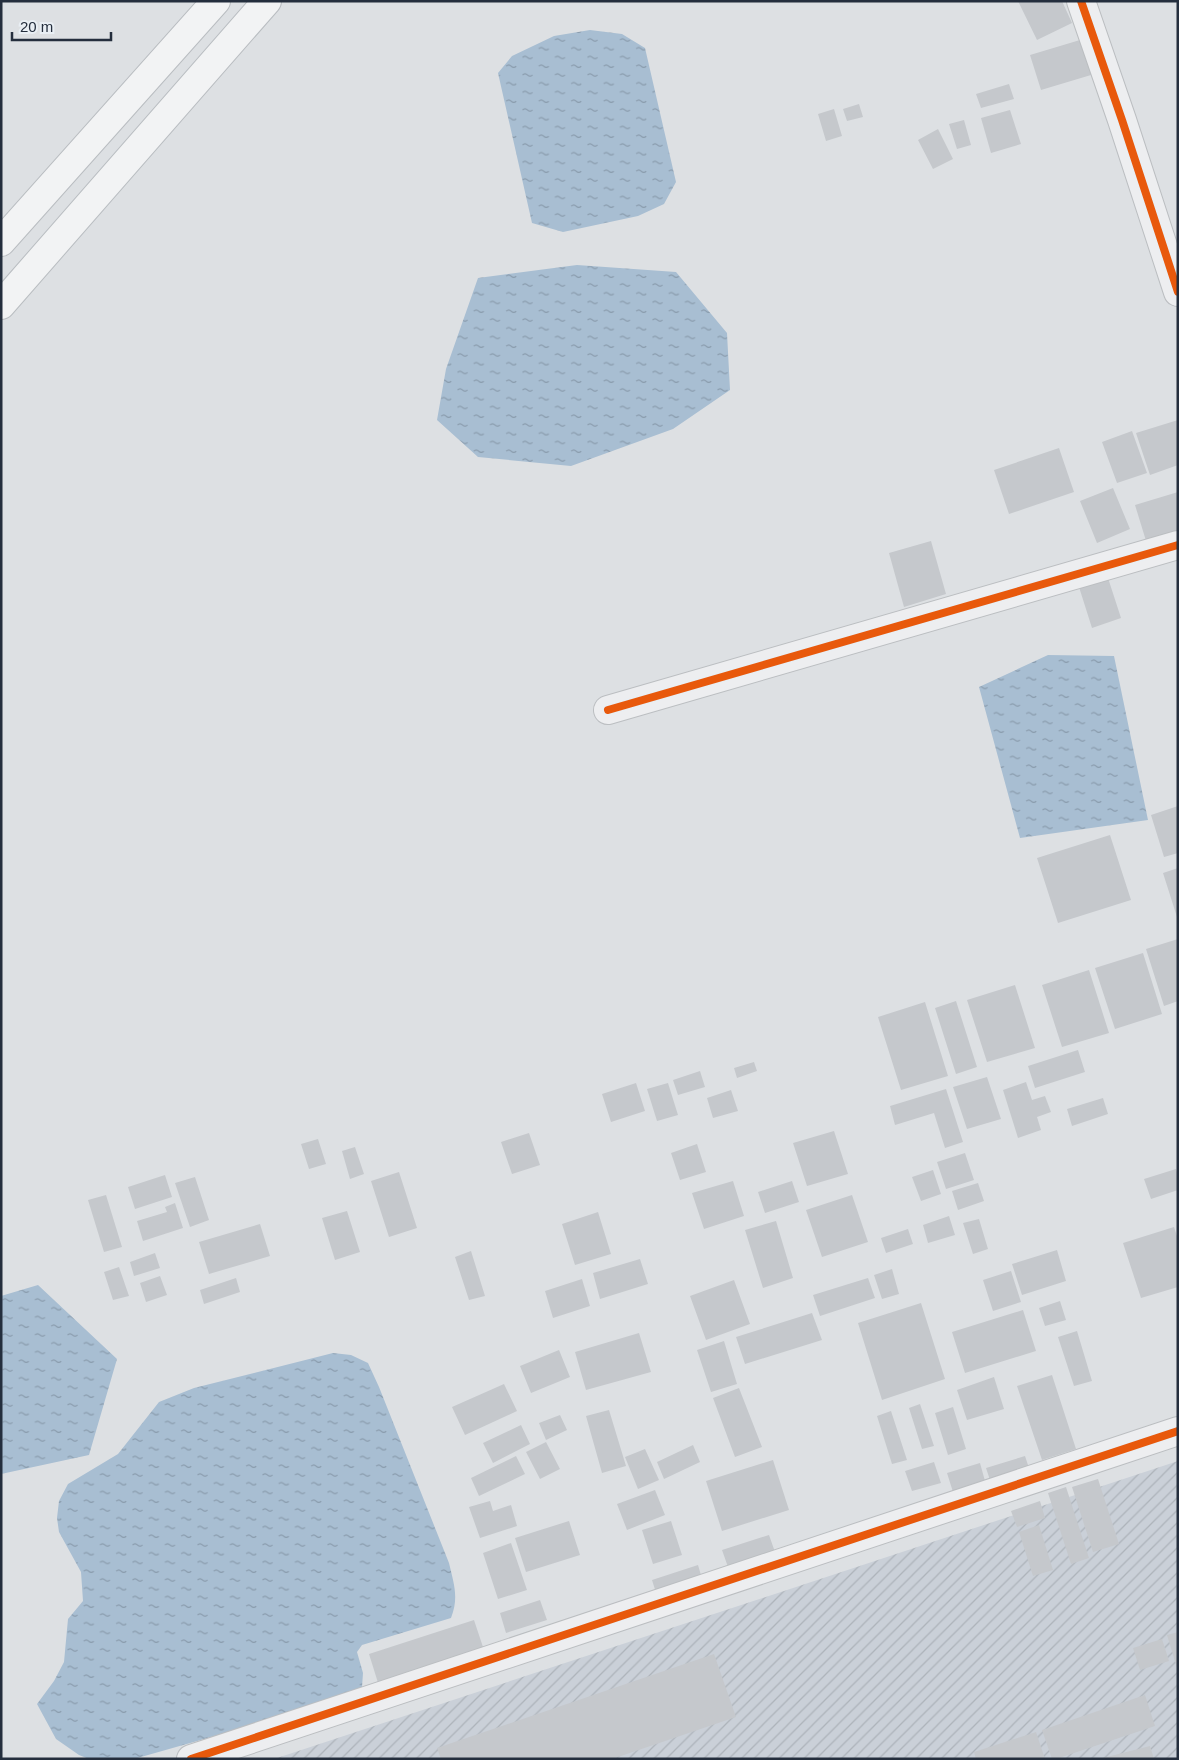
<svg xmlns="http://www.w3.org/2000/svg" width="1179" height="1760" viewBox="0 0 1179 1760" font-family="Arial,sans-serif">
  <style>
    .industrial { fill: url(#industrial-furrows) }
    .water { fill: url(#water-ripples) }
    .building { fill: #c5c8cc }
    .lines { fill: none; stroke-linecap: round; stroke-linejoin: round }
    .minor-casing { stroke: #bbbec1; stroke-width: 30 }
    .major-casing { stroke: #b9bdc1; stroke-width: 30 }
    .minor { stroke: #edeef0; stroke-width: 28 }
    .major { stroke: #f2f3f4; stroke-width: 28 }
    .cycleway-casing { stroke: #e9eff4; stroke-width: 11 }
    .cycleway { stroke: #e8590c; stroke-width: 8 }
  </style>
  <defs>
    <pattern id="industrial-furrows" width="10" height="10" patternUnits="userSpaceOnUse" patternTransform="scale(1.25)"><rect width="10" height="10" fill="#cad0d8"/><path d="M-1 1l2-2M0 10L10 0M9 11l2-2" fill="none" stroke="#adb3ba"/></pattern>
    <pattern id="water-ripples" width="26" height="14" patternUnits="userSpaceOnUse" patternTransform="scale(1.25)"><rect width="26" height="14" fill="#a8bed2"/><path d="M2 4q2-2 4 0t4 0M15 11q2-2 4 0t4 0" fill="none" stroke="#899bac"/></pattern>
  </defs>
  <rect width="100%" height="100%" fill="#dde0e3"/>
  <path class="industrial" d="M1178,1461V1759H274Z"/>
  <path class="water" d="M590,30L622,34L645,48L676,182L664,204L638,216L563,232L532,223L498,73L512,56L554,36Z
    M577,265L676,272L727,333L730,390L673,429L571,466L478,457L437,420L446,369L478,278Z
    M1048,655L1114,656L1148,820L1020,838L979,687Z
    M38,1285L117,1359L89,1455L1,1474V1296Z
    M333,1353L351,1355L368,1363L379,1387L449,1563C454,1584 459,1598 451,1618L362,1645L357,1652L363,1673L362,1687L352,1697L134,1759H89L79,1755L56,1739L37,1704L54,1681L64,1662L68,1619L83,1601L81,1572L59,1532L57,1518L59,1501L68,1484L118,1454L159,1402L194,1388Z"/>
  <path class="building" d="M1018,1H1062L1072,23L1037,40Z
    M1090,37L1101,72L1041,90L1030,55Z
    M1009,84L1014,99L981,108L976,94Z
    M859,104L863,117L847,121L843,109Z
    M834,109L842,136L826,141L818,114Z
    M1010,110L1021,144L991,153L981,118Z
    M964,120L971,145L957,149L949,124Z
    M938,129L953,159L933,169L918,140Z
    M1178,420V465L1150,475L1136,433Z
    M1132,431L1147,473L1117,483L1102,442Z
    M1059,448L1074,492L1009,514L994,470Z
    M1113,488L1130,529L1097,543L1080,501Z
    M1178,492V535L1147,544L1135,505Z
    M931,541L946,594L904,607L889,553Z
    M1108,578L1121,618L1092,628L1079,587Z
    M1178,806V853L1164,857L1151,815Z
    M1110,835L1131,900L1058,923L1037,858Z
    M1178,868V917H1177L1163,873Z
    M1178,939V1001L1164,1006L1146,949Z
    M1143,953L1162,1014L1115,1029L1095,968Z
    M1089,970L1109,1033L1062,1047L1042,985Z
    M1015,985L1035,1048L987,1062L967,1000Z
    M956,1001L977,1067L956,1074L935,1008Z
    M925,1002L948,1076L901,1090L878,1017Z
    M1078,1050L1085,1072L1035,1088L1028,1066Z
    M754,1062L757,1071L737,1078L734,1068Z
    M700,1071L705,1087L678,1095L673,1080Z
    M987,1077L1001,1119L967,1129L953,1087Z
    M1026,1082L1032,1100L1045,1096L1051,1112L1037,1117L1041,1130L1018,1138L1003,1090Z
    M636,1083L645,1111L611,1122L602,1094Z
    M668,1083L678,1115L657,1121L647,1089Z
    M946,1089L963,1142L945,1148L934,1113L895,1125L890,1106Z
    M731,1090L738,1111L713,1118L707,1098Z
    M1103,1098L1108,1114L1072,1126L1067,1109Z
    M834,1131L848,1174L807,1186L793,1143Z
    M529,1133L540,1165L512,1174L501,1142Z
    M318,1139L326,1164L309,1169L301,1144Z
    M697,1144L706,1172L680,1180L671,1153Z
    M355,1147L364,1174L350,1179L342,1151Z
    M965,1153L974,1180L946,1189L937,1162Z
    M1176,1169L1178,1175V1190L1151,1199L1144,1179Z
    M933,1170L941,1194L921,1201L912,1177Z
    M399,1172L417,1228L389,1237L371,1181Z
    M165,1175L172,1197L135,1209L128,1187Z
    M195,1177L209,1220L190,1227L175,1183Z
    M733,1181L744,1216L704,1229L692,1193Z
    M792,1181L799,1202L765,1213L758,1192Z
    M978,1183L984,1201L958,1210L952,1191Z
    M106,1195L122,1247L104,1252L88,1200Z
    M852,1195L868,1242L822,1257L806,1210Z
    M175,1203L183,1228L143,1241L137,1221L167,1212L165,1207Z
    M347,1211L360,1252L335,1260L322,1218Z
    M598,1212L611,1254L575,1265L562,1224Z
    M949,1216L955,1235L928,1243L923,1225Z
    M979,1219L988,1249L973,1254L963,1223Z
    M776,1221L793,1278L763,1288L745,1230Z
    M260,1224L270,1256L209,1274L199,1242Z
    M1174,1227L1178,1239V1287L1141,1298L1123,1243Z
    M908,1229L913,1244L886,1253L881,1238Z
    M1057,1250L1066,1281L1022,1295L1012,1264Z
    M471,1251L485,1296L469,1300L455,1257Z
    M155,1253L160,1268L134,1276L130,1262Z
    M640,1259L648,1284L600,1299L593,1273Z
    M119,1267L129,1296L113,1300L104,1272Z
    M892,1269L899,1294L882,1299L874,1275Z
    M1011,1271L1021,1302L993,1311L983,1280Z
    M160,1276L167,1295L146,1302L140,1283Z
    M236,1278L240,1292L204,1304L200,1290Z
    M868,1278L875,1298L820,1316L813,1295Z
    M582,1279L590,1306L553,1318L545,1291Z
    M734,1280L750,1324L706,1340L690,1296Z
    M1060,1301L1066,1320L1045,1326L1039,1308Z
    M921,1303L945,1379L882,1400L858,1323Z
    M1023,1310L1036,1351L965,1373L952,1332Z
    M812,1313L822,1340L745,1364L736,1337Z
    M1077,1331L1092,1381L1074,1386L1058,1337Z
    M639,1333L651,1372L586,1390L575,1352Z
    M724,1341L737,1384L711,1392L697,1350Z
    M559,1350L570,1377L531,1393L520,1366Z
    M1052,1375L1076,1449L1042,1460L1017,1386Z
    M994,1377L1004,1409L967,1420L957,1390Z
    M504,1384L517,1411L465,1435L452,1407Z
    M739,1388L762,1447L735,1457L713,1398Z
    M920,1404L934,1446L922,1449L909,1408Z
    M953,1407L966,1449L948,1455L935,1413Z
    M609,1410L626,1466L602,1473L586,1416Z
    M891,1411L907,1460L892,1464L877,1416Z
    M560,1415L567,1430L546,1440L539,1423Z
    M521,1425L530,1444L493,1463L483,1443Z
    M546,1442L560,1469L540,1479L526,1452Z
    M693,1445L700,1462L664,1479L657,1462Z
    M645,1449L659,1480L638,1489L625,1457Z
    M516,1456L525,1474L479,1496L471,1478Z
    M1025,1456L1032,1477L993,1489L986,1468Z
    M773,1460L789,1510L722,1531L706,1481Z
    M934,1462L941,1483L912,1491L905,1471Z
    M980,1463L985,1481L953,1492L947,1473Z
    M1098,1479L1119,1544L1093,1552L1072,1487Z
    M1066,1487L1089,1558L1071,1564L1048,1493Z
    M655,1490L665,1515L627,1530L617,1504Z
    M490,1501L493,1511L511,1505L517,1526L480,1538L469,1507Z
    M1040,1501L1045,1518L1017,1527L1011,1511Z
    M569,1521L580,1555L526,1572L515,1538Z
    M671,1521L682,1555L653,1564L642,1530Z
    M1039,1525L1053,1570L1033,1576L1019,1532Z
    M769,1535L775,1552L728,1567L722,1550Z
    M511,1543L527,1590L498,1599L483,1553Z
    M698,1565L703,1582L657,1596L652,1580Z
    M540,1600L547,1620L506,1633L500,1613Z
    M474,1620L485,1653L379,1686L369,1654Z
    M1178,1632V1668H1177L1167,1635Z
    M1162,1639L1169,1661L1140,1670L1133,1648Z
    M714,1654L736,1717L612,1759H441L437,1748Z
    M1145,1695L1155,1726L1056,1759H1052L1042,1730Z
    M1036,1732L1045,1759H976L974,1752Z
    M1150,1746L1154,1759H1103V1758Z"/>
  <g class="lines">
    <g class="minor-casing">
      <path id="minor" d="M1081,1L1122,120L1178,292
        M608,710L1178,545
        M191,1759L1178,1431"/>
    </g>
    <g class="major-casing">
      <path id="major" d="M1,242L216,1
        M1,305L267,1"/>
    </g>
    <use href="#minor" class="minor"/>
    <use href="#major" class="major"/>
    <g class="cycleway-casing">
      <path id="cycleway" d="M1081,1L1122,120L1178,292
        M608,710L1178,545
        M191,1759L1178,1431"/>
    </g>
    <use href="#cycleway" class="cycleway"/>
  </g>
  <rect width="1179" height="1760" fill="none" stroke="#242e3d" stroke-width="5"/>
  <path d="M12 32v8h99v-8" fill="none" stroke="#242e3d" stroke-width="2.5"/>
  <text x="20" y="32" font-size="15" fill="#242e3d" stroke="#e9eff4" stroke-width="4" paint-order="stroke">20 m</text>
</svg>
